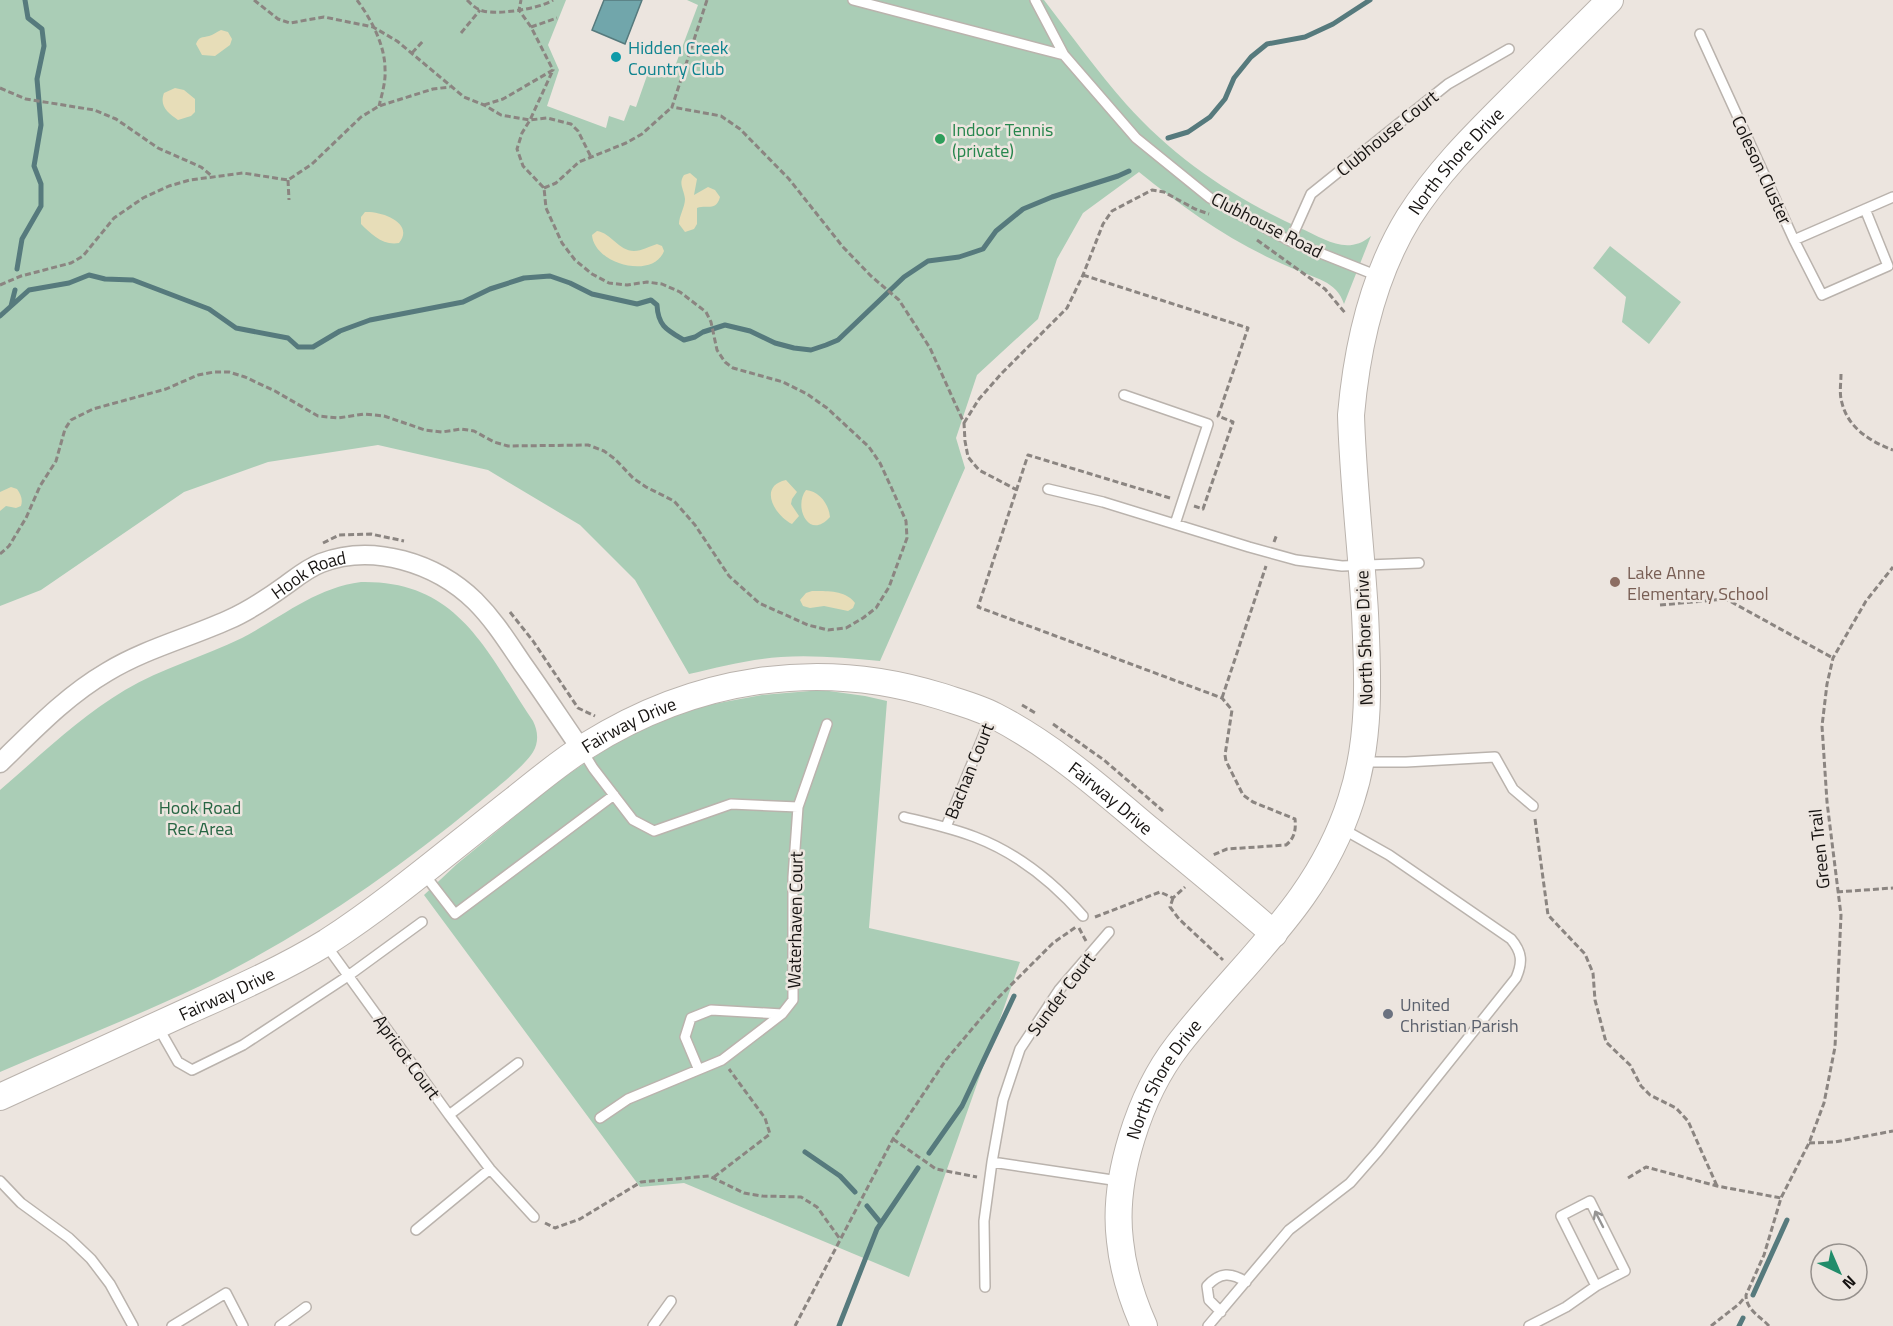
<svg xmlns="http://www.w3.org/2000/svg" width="1893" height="1326" viewBox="0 0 1893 1326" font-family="'Titillium Web',sans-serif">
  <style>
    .green { fill: #aacdb6 }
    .sand { fill: #e7ddb8 }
    .water { fill: #71a6ab; stroke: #567a7d; stroke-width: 1.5 }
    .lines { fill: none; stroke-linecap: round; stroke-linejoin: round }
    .stream { stroke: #567a7d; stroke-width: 5 }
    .lane-casing { stroke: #bab3ad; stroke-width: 12 }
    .street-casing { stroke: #bab3ad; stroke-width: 21 }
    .secondary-casing { stroke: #bab3ad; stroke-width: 28 }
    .path { stroke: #8b8581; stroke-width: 3; stroke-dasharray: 6 3; stroke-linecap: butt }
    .lane { stroke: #fff; stroke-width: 9 }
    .street { stroke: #fff; stroke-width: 18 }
    .secondary { stroke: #fff; stroke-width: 26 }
    .oneway { stroke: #969594 }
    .culture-dot { fill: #0f9aa8; stroke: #ece5df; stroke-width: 2 }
    .leisure-dot { fill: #2e9e5b; stroke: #ece5df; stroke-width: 2 }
    .education-dot { fill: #8d6e63; stroke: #ece5df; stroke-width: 2 }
    .worship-dot { fill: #6b7280; stroke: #ece5df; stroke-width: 2 }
    .labels { text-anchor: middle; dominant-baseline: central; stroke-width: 5; stroke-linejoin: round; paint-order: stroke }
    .culture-label { font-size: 18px; fill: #0d838f; stroke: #ece5df; text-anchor: start }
    .leisure-label { font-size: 18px; fill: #27864d; stroke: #ece5df; text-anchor: start }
    .street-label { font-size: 18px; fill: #161311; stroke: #ece5df }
    .education-label { font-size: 18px; fill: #785e54; stroke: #ece5df; text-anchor: start }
    .park-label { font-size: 18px; fill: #276643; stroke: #ece5df }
    .worship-label { font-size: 18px; fill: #5b616d; stroke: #ece5df; text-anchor: start }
  </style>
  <rect width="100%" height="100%" fill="#ece5df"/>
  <path class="green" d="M0,0H566L548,45L559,70L547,106L606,128L609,116L624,121L630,105L636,107L649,70L671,77L698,5L687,0H1044C1071,35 1097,71 1126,104C1174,158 1235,199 1300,228C1325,239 1347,256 1371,236L1344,304C1337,281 1314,278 1294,269C1236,245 1187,211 1139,172L1083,213L1057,259L1038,319L977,375L956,438L965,468L880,661C847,658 814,655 781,657C750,659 719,667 689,674L635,580L580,525L488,470L378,445L268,462L184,492L41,590L0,606Z
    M1610,246L1681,302L1649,344L1622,322L1626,297L1593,268Z
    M361,582C459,580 486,651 533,721C538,731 539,742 533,752C524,767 491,792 477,804C391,875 300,937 200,986C135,1017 67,1043 0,1072V790C41,755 78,718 125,690C162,668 203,657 242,638C282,617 315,588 361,582Z
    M822,690L865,696L887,701L869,928L1020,962L909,1277L684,1183L640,1187L424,895L457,864L558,781L614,744L640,730L697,707L762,695Z"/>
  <path class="sand" d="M221,30L228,32L232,39L230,45L215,56L202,55L196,44C199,36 202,38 209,36C213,35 216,32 221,30Z
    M175,88L184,90L195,99V112L191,116L178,120C168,113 159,106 164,93Z
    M690,173L697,179L694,195L708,187L715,190L720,197C716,212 707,204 697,208V224L694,229L685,232L679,224C679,216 685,207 685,199C684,189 678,184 684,175Z
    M365,212C382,211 415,223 399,243C383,246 371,234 361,224V217Z
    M597,231C611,233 619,251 634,251C642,251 650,246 657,244L662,246L664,251C653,280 594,264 592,235Z
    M786,480L797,492L792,499L791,504L799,516L792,524C774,515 758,486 786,480Z
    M11,487L17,489C21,495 23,499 21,506L16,508L6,506L0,511V492Z
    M806,490C819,491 829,504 830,517C809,541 793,507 806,490Z
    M812,591C826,591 846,590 855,603L853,608L848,611L824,606L810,608L803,606L800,600L806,593Z"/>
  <path class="water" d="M604,0H642L625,44L592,30Z"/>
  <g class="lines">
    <path class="stream" d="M1168,138L1188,132L1210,117L1225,99L1234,78L1251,57L1267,44L1305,37L1333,24L1370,0
      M17,269L22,239L41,206V184L34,166L41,125L37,79L44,46L42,29L28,18L25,0
      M11,306L15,290
      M0,316L29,290L69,283L89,275L105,279L133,280L209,309L236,328L288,338L298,347H313L340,331L370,320L463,302L490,289L524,278L550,276L570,283L592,294L637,304L651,300L657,305C658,326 667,330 684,340L695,337L703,332L725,325L750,331L775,343L794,348L811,350L826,345L838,340L904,277L928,261L959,257L983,249L996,231L1023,209L1052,197L1118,176L1129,171
      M805,1152L840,1176L855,1192
      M929,1153L962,1106L1014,996
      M867,1206L881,1223
      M1753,1295L1787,1220
      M839,1326L877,1229L918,1168
      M1739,1326L1743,1318"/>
    <g class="lane-casing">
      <path id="lane" d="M853,0L1064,55
        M1035,0L1064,55L1136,138L1210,198L1290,241L1378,276
        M1700,34L1794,240L1893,197
        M1794,240L1822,295L1888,266L1865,209
        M1290,241L1311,194L1448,84L1509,49
        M1124,395L1208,424L1175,524
        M1048,489L1103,502L1249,547L1296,560L1342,566L1419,563
        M582,750L593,768L633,820L654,831L731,804L798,807
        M1364,762H1406L1495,757L1513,789L1533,806
        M904,817C928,823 952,828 975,837C1017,853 1054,883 1083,916
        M946,827L991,717
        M424,874L455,914L614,795
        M326,945L449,1115L490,1169L534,1217
        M158,1027L178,1062L192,1070L243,1045L348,976L422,922
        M698,1068L685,1037L691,1018L711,1010L782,1014
        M449,1115L518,1063
        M600,1118L628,1099L722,1060L782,1014L793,1000V877L798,807L827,724
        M992,1162L1119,1181
        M0,1181L21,1203L69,1238L91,1259L110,1284L133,1326
        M416,1230L490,1169
        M985,1287L984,1221L992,1162L1003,1100L1020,1049L1059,990L1109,932
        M1221,1312L1209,1300L1207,1286C1220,1272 1231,1272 1246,1282
        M172,1326L226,1293L243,1326
        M280,1326L306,1307
        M653,1326L671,1301
        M1208,1326L1289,1230L1350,1183L1378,1151L1516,978C1523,962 1522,952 1511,939L1389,855L1341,828
        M1529,1326L1566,1307L1596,1286L1625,1271L1590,1201L1561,1216L1596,1286"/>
    </g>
    <g class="street-casing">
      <g id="street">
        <path id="s1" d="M0,763C34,730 66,696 107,672C145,649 188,638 228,620C249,611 268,598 286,585C297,577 308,568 321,563C373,543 436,563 475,601C494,620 507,641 522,663C542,691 561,720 581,749"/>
      </g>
    </g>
    <g class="secondary-casing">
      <g id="secondary">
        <path id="s2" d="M0,1097C63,1068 126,1040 188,1011C235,990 283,969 327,942C393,899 453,847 515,799C538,781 561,761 586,746C694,678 818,658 940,696C958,702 978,707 995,716C1053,746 1100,788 1150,830C1191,864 1233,898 1274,934"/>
        <path id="s3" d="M1144,1326C1132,1299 1123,1270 1120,1241C1112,1178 1140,1094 1178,1045C1242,962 1318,904 1351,800C1371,739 1368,677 1365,613C1361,547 1353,482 1351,415C1357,346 1372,277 1409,217C1437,173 1471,139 1507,103C1541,69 1576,34 1610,0"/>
      </g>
    </g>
    <path class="path" d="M254,0L278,19L290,23L324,17L373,27L397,41L464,97L484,105L501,115L530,120L547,118L571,124L578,131L591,157
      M357,0C371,19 385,45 385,69C386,81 382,94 379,106
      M467,0C472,5 476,9 483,11C497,15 540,9 553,0
      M707,0L672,107L721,116L740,129L789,179L843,247L871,276L899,300L930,348L964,423L965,441L968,457L979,470L1017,490
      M531,27L557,18
      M461,33L480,10
      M412,53L424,40
      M0,88L26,99L94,110L116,119L158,148L201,167L213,177
      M484,105L503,99L553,70L531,27L519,10L521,0
      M288,180L289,200
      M544,188L556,183L579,162L626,143L642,134L672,107
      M1257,240L1325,289L1346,314
      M1083,275L1248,328L1218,416L1233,422L1203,509L1194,506
      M0,285L21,276L71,263L83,256L114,218L143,198L169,186L190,180L243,173L288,180L312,164L361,117L379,106L433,89L450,87
      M1841,374C1841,383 1839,394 1842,403C1848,428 1871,442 1893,450
      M964,423L979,399L1001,374L1067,308L1083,275L1103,224L1112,211L1152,190L1164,192L1195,209L1209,214
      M1170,498L1028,455L978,607L1222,698L1232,710L1225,755L1226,761L1243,795L1253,802L1295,819C1296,829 1295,838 1286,845L1227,849L1213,855
      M1274,542L1277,534
      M323,543L339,535L371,534L404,541
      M0,554L9,546L26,518L40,486L56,461L65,429L71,420L93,409L166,389L198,375L214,372H229L245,377L275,391L318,416L338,418L364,414L384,416L425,430L442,432L461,429L474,431L494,442L508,446L588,445L604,451L615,459L633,478L646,487L674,501L695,525L729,576L759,603L808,625L828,630L846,628L863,618L876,608L889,587L907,538L906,521L892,489L880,463L869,447L827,408L807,394L783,382L733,368L725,362L717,350L711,322L706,312L680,292L662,284L647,282L627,285L609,283L592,274L575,260L562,243L546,208L544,188L523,166L517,149L522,133L530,120L553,70
      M1660,605L1726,599L1833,658
      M510,612L533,641L578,708L595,716
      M1222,698L1266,566
      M1022,705L1037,714
      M1053,724L1104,760L1163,811
      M1535,819L1548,915L1585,954L1593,973L1595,1000L1606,1042L1630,1065L1641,1086L1650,1095L1676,1108L1688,1121L1717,1186
      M1837,892L1893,888
      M1173,898L1170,907L1179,919L1223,960
      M1095,917L1160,892L1173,898L1185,887
      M1079,928L1086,941
      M893,1139L936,1169L977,1177
      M1809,1143L1835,1142L1893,1131
      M714,1177L770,1134L765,1118L729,1069
      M1628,1178L1646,1167L1717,1186L1781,1198
      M545,1223L555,1228L580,1219L641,1182L709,1176L744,1193L762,1196L801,1197L817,1207L840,1239
      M795,1326L893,1139L946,1060L998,998L1053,943L1076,927
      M1711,1326L1739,1304L1745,1297
      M1769,1326C1760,1316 1746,1310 1746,1295L1764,1255L1781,1198L1809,1143L1824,1103L1835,1047L1841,915L1827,802L1822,726L1827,684L1833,658L1866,601L1893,567"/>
    <use href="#lane" class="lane"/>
    <use href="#street" class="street"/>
    <use href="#secondary" class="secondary"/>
  </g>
  <defs><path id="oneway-shaft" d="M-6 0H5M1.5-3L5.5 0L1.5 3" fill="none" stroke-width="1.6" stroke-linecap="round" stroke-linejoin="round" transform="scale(1.5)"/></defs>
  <use class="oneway" href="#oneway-shaft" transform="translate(1599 1219) rotate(-117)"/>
  <circle class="culture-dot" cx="616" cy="57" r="6"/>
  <circle class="leisure-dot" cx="940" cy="139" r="6"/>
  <circle class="education-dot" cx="1615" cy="582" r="6"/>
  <circle class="worship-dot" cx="1388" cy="1014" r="6"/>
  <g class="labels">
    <g class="culture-label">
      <text x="628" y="47">Hidden Creek<tspan x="628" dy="21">Country Club</tspan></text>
    </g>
    <g class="leisure-label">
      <text x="952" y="129">Indoor Tennis<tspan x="952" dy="21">(private)</tspan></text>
    </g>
    <g class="street-label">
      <text transform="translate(1387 133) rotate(-39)">Clubhouse Court</text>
      <text stroke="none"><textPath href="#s3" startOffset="1268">North Shore Drive</textPath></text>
      <text transform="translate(1762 170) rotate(65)">Coleson Cluster</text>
      <text transform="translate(1267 225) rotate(27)">Clubhouse Road</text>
      <text stroke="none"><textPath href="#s1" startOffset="366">Hook Road</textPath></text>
      <text transform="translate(1364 638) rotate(-92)">North Shore Drive</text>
      <text stroke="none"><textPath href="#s2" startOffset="735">Fairway Drive</textPath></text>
      <text transform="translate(969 771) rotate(-68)">Bachan Court</text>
      <text stroke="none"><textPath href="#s2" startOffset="1257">Fairway Drive</textPath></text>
      <text transform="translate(1819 849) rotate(-96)">Green Trail</text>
      <text transform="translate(795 920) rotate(-89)">Waterhaven Court</text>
      <text stroke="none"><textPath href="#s2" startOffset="249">Fairway Drive</textPath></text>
      <text transform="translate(1061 994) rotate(-53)">Sunder Court</text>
      <text transform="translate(407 1057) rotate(54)">Apricot Court</text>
      <text stroke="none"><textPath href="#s3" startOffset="260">North Shore Drive</textPath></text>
    </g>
    <g class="education-label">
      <text x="1627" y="572">Lake Anne<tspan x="1627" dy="21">Elementary School</tspan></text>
    </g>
    <g class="park-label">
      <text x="200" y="807">Hook Road<tspan x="200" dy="21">Rec Area</tspan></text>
    </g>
    <g class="worship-label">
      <text x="1400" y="1004">United<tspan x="1400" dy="21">Christian Parish</tspan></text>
    </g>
  </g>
  <g transform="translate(1839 1272) rotate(136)"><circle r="28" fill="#ece5df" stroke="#96918d" stroke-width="1.5"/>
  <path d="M0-4.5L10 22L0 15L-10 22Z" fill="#218c6a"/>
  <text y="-9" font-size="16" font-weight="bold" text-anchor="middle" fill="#161311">N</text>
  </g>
</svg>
